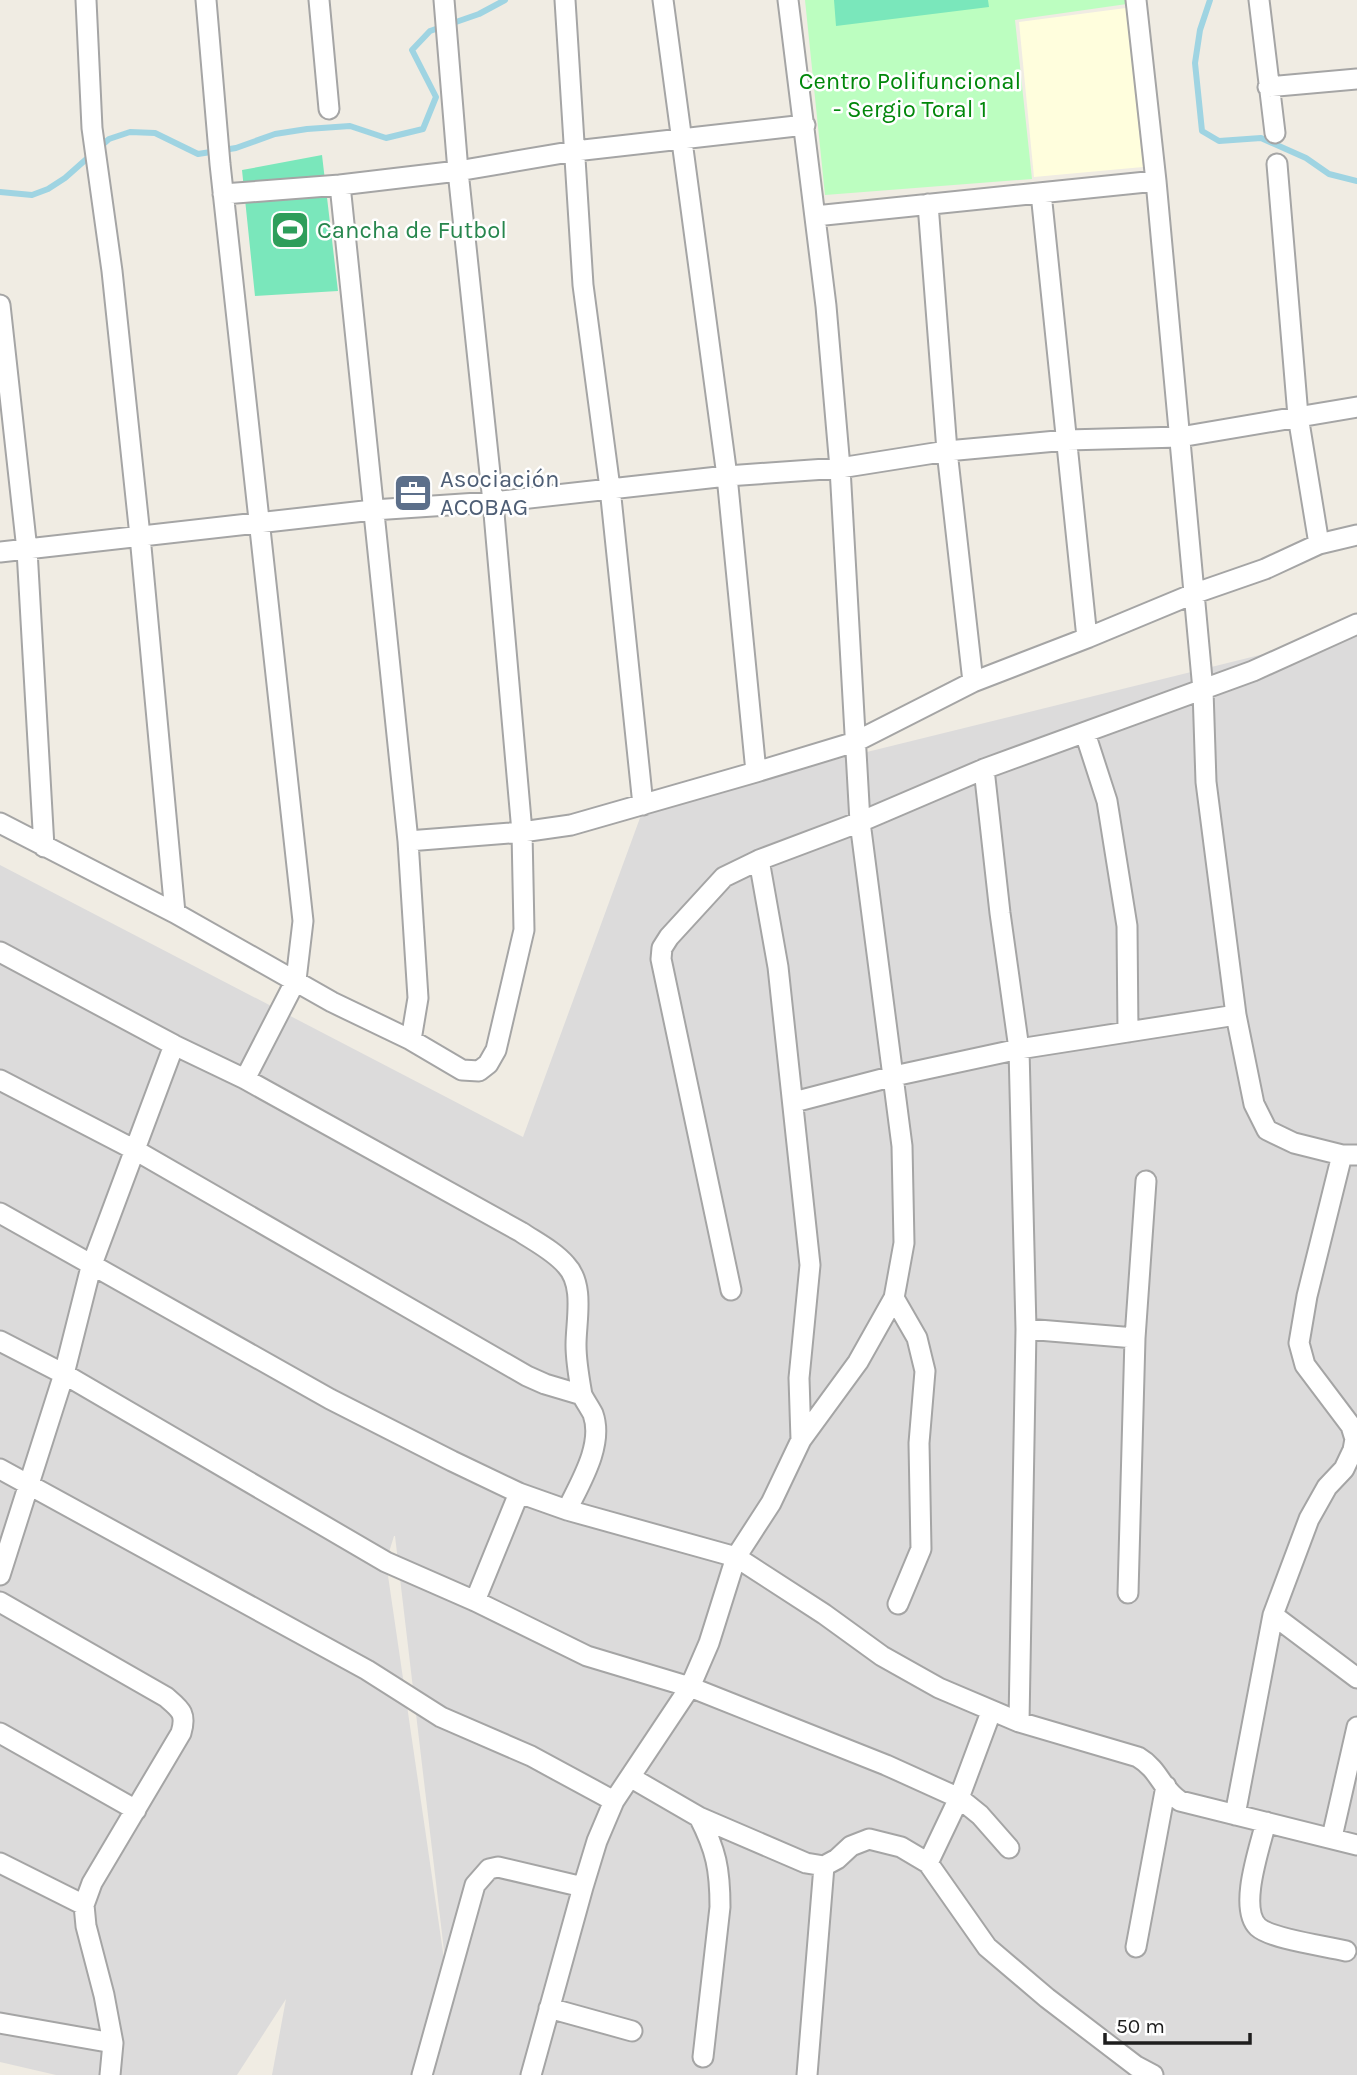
<svg xmlns="http://www.w3.org/2000/svg" width="1357" height="2075" viewBox="0 0 1357 2075" font-family="Karla,sans-serif">
  <style>
    .residential { fill: #dcdbdb; fill-rule: evenodd }
    .education { fill: #fffedd }
    .park { fill: #bcfec0 }
    .pitch { fill: #7ae7bb }
    .lines { fill: none; stroke-linecap: round; stroke-linejoin: round }
    .stream { stroke: #9fd4e2; stroke-width: 6 }
    .street-casing { stroke: #a5a5a5; stroke-width: 23 }
    .street { stroke: #fff; stroke-width: 19 }
    .labels { text-anchor: middle; dominant-baseline: central; stroke-width: 5; stroke-linejoin: round; paint-order: stroke }
    .park-label { font-size: 24px; fill: #01870a; stroke: #fff }
    .leisure-label { font-size: 24px; fill: #27864d; stroke: #fff; text-anchor: start }
    .service-label { font-size: 24px; fill: #4e5e75; stroke: #fff; text-anchor: start }
  </style>
  <rect width="100%" height="100%" fill="#f0ece3"/>
  <path class="residential" d="M1357,631V2075H272L286,1999L237,2075H56L0,2062V865L523,1137L644,807ZM394,1536H395L449,1993L386,1562Z"/>
  <path class="education" d="M1126,8L1143,167L1034,177L1019,22Z"/>
  <path class="park" d="M805,0H1126L1127,4L1015,20L1032,179L825,195Z"/>
  <path class="pitch" d="M834,0H988L989,7L836,26Z
    M322,155L338,291L255,296L242,170Z"/>
  <g class="lines">
    <path class="stream" d="M1210,0L1200,30L1195,63L1202,131L1219,141L1261,138L1306,158L1329,174L1357,181
      M0,192L32,195L48,189L65,178L109,139L130,132L155,133L198,154L236,148L275,134L307,129L350,126L386,138L423,129L436,97L412,50L430,31L479,14L505,0"/>
    <g class="street-casing">
      <path id="street" d="M86,0L92,128L112,271L140,536L175,913
        M206,0L220,164L303,921L296,980L245,1079
        M319,0L329,109
        M565,0L583,285L610,488L643,805
        M663,0L727,476L756,772
        M1136,0L1156,181L1203,690L1206,782L1236,1015L1254,1104L1267,1130L1294,1143L1342,1155H1357
        M1259,0L1275,133
        M1268,87L1357,79
        M1277,164L1298,416L1319,544
        M1041,193L1087,638
        M223,194L340,185
        M928,204L947,451L973,682
        M815,216L1156,181
        M0,305L27,550L44,847
        M0,552L373,510L493,502L727,476L840,468L947,451L1067,440L1180,437L1357,407
        M1085,733L1107,801L1127,926L1128,1032
        M984,769L1000,913L1019,1049L1026,1329L1019,1722
        M0,823L175,913L332,1002L411,1040L462,1070L479,1071L488,1064L496,1050L524,930L522,832L493,502L458,171L444,0
        M408,841L522,832L571,825L756,772L855,742L973,682L1087,638L1193,594L1265,569L1319,544L1357,535
        M759,860L778,967L810,1265L799,1378L801,1440
        M0,952L174,1045L245,1079L521,1232C536,1242 554,1251 566,1265C585,1285 576,1320 576,1345C576,1362 579,1378 582,1395
        M411,1040L418,998L408,841L340,185L458,171L575,151L805,125
        M0,1080L135,1150L527,1376L545,1384L582,1395C585,1401 590,1408 593,1414C604,1445 580,1483 567,1510
        M794,1102L894,1076L1019,1049L1236,1015
        M0,1213L330,1399L452,1461L519,1493L567,1510L736,1557L824,1614L882,1656L939,1688L1019,1722L1138,1757C1160,1770 1161,1789 1180,1801L1357,1845
        M731,1290L661,959L662,948L669,937L724,877L759,860L860,822L984,769L1253,671L1357,624
        M894,1298L917,1338L925,1371L919,1443L921,1549L898,1604
        M1026,1329L1135,1338
        M0,1341L64,1374L386,1562L475,1601L587,1656L690,1687L886,1765L959,1798L980,1815L1009,1848
        M0,1469L367,1670L441,1717L531,1756L614,1801
        M0,1575L64,1374L91,1267L174,1045
        M1128,1593L1135,1338L1146,1181
        M475,1601L519,1493
        M0,1602L166,1697C180,1709 187,1713 181,1733L92,1883L84,1905L86,1926L104,1995L113,2043L110,2075
        M1273,1615L1357,1678
        M0,1733L136,1810
        M630,1777L699,1817L806,1863L824,1866L837,1859L851,1846L869,1839L901,1847L928,1863L987,1947L1047,1998L1136,2066L1153,2075
        M1235,1815L1273,1615L1309,1519L1327,1487L1344,1469L1353,1450L1355,1439L1351,1426L1305,1365L1299,1343L1307,1296L1342,1155
        M699,1817C716,1850 720,1869 720,1907L703,2057
        M1266,1822C1260,1847 1238,1908 1258,1927C1271,1939 1326,1946 1346,1951
        M1332,1837L1357,1727
        M0,1863L84,1905
        M928,1863L959,1798L991,1712
        M1136,1947L1166,1786
        M549,2008L632,2031
        M0,2023L113,2043
        M422,2075L475,1885L489,1869L498,1867L583,1887L597,1841L614,1801L690,1687L709,1643L736,1557L771,1503L801,1440L858,1362L894,1298L904,1243L902,1146L860,822L840,468L826,306L788,0
        M531,2075L583,1887
        M807,2075L824,1866"/>
    </g>
    <use href="#street" class="street"/>
  </g>
  <defs>
    <g id="stadium-square" transform="scale(2.0125)"><rect x="-9" y="-9" width="18" height="18" rx="4" fill="#2e9e5b" stroke="#fff"/><path d="M0-5a6.5 5 0 1 0 0 10a6.5 5 0 1 0 0-10ZM-3.5-1.8h7v3.6h-7Z" fill="#fff"/></g>
    <g id="office-square" transform="scale(2.0125)"><rect x="-9" y="-9" width="18" height="18" rx="4" fill="#5c6f8a" stroke="#fff"/><path d="M-6-3h4V-5.5h4V-3h4V5H-6ZM-1-4.5V-3h2v-1.5ZM-6 0V1H6V0Z" fill="#fff"/></g>
  </defs>
  <g fill-rule="evenodd">
    <use href="#stadium-square" x="290" y="230"/>
    <use href="#office-square" x="413" y="493"/>
  </g>
  <g class="labels">
    <g class="park-label">
      <text x="910" y="81">Centro Polifuncional<tspan x="910" dy="28">- Sergio Toral 1</tspan></text>
    </g>
    <g class="leisure-label">
      <text x="317" y="230">Cancha de Futbol</text>
    </g>
    <g class="service-label">
      <text x="440" y="479">Asociación<tspan x="440" dy="28">ACOBAG</tspan></text>
    </g>
  </g>
  <path d="M1105 2033v10h145v-10" fill="none" stroke="#1e1e1e" stroke-width="3.5"/>
  <text x="1116" y="2033" font-size="21" fill="#1e1e1e" stroke="#ffffff" stroke-width="5" paint-order="stroke">50 m</text>
</svg>
